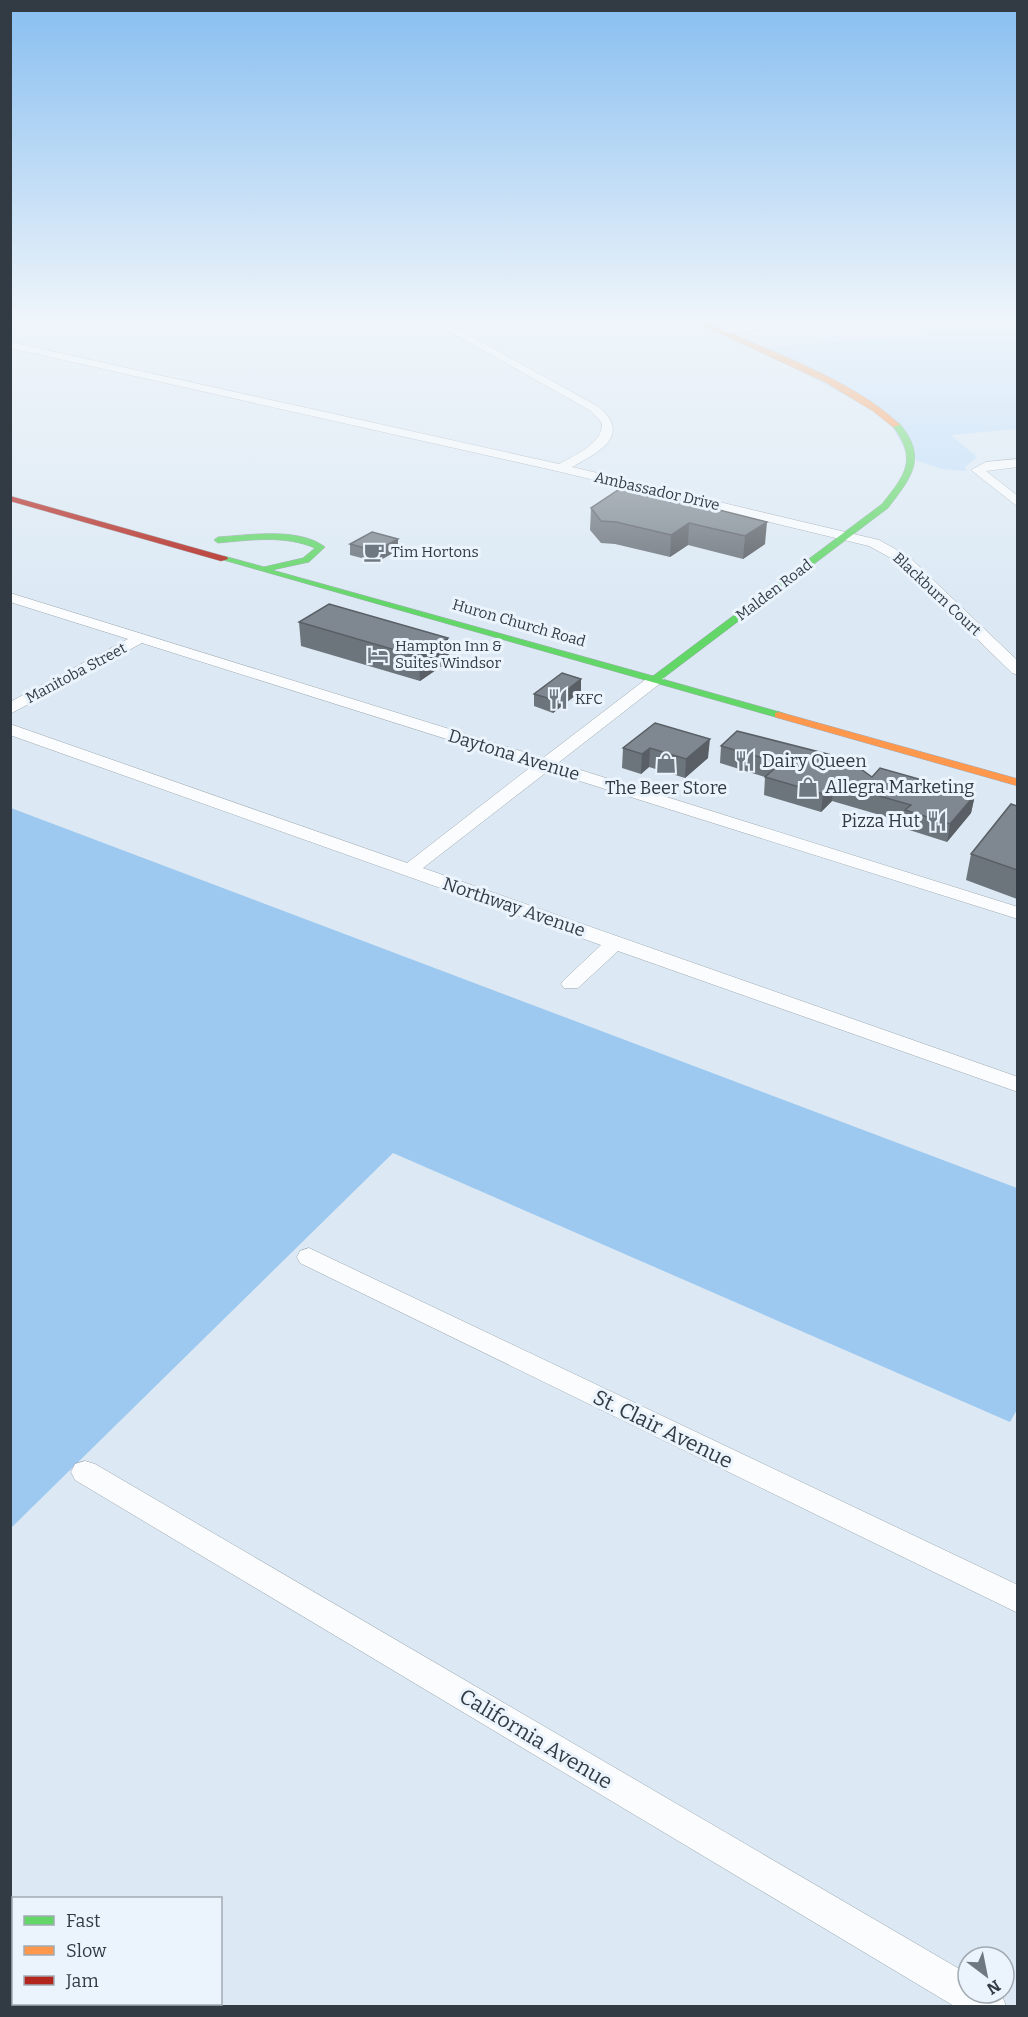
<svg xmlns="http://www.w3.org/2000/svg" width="1028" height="2017" viewBox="0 0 1028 2017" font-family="Bitter,serif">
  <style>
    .green { fill: #c0ddf9 }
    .forest { fill: #9dc9f0 }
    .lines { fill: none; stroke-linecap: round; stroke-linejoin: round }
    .street-casing { stroke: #9ea8b1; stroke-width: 1 }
    .fast-casing { stroke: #9ea8b1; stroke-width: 1 }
    .slow-casing { stroke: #9ea8b1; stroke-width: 1 }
    .jam-casing { stroke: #9ea8b1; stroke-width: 1 }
    .street { fill: #fafcfd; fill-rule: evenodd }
    .fast { fill: #63d668; fill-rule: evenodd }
    .slow { fill: #ff974d; fill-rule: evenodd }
    .jam { fill: #b3261e; fill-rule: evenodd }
    .wall { fill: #6d757c }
    .shaded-wall { fill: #595f65 }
    .building { fill: #7f8890; stroke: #595f65; stroke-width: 1.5 }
    .labels { text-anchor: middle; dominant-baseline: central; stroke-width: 6; stroke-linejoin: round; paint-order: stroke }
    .far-street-label { font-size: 15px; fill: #323b43; stroke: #ebf4fd }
    .far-poi-label { font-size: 15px; fill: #323b43; stroke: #ebf4fd; text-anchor: start }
    .street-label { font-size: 18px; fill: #323b43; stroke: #ebf4fd }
    .poi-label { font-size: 18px; fill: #323b43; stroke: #ebf4fd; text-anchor: start }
    .near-street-label { font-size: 21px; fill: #323b43; stroke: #ebf4fd }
  </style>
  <rect width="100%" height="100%" fill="#dce9f4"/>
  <path class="green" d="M964,332L1017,335V429L951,435L977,457L965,467L966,471L942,469L909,458L887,417L755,348Z"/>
  <path class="forest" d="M11,808L1017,1188L1018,1408L1010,1422L393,1153L11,1528Z"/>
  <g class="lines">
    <g class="street-casing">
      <path id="street" d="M431,321H443L599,407C632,436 599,452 572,467L879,540L908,556L1018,661V675L1012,673L898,562L869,546L561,472L10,348V342L559,464C575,455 603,444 602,423L591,411Z
        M778,321H803L798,324L721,335L716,332L721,329Z
        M1018,459V467L986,471L1018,496V507L971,470L986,462Z
        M10,593L543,758L650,676H662L664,679L662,682L558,763L1018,907V919L548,771L423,868L1018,1077V1092L618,951L578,988H564L561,984L564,980L601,945L10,735V724L407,863L532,766L142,643L10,714V702L128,639L10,602Z
        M309,1248L1018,1585V1613L300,1263L297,1257L300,1251Z
        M85,1461L95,1464L968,1974V1993H1001L1006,2006H954L75,1480L71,1472L75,1464Z
        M10,1897L15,1898L14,1933L10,1932Z
        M111,2004H150L151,2006H112Z"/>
    </g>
    <g class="fast-casing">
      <path id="fast" d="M893,423H899C928,457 912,477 888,508L662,679L783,713V717L779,718L220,559L224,556L264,567L303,558L315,548C284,535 251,540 218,543L214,540L218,537C249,535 299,527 325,547L309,562L272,570L653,676L882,504C906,474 918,459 892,425Z"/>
    </g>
    <g class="slow-casing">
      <path id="slow" d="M693,321H701C759,347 855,380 900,425L893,427L873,411L825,382Z
        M779,712L1018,779V786L775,717V713Z"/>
    </g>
    <g class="jam-casing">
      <path id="jam" d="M10,496L227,557L228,559L221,561L10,501Z"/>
    </g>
    <use href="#street" class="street"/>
    <use href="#fast" class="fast"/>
    <use href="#slow" class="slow"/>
    <use href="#jam" class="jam"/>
  </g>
  <path class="wall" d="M624,486L765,544L743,559L688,545L670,557L615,544L601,543L590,530L591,508Z
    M398,539V550L377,562L350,555V544Z
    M299,622L449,661L420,681L301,646Z
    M581,679V691L553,713L534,706V694Z
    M655,723L708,758L685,778L649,767L641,774L622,768L623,748Z
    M721,746L872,777L975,795L971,813L947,842L903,828L904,822L832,801L821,812L764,795L765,777L720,763Z
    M1017,806V899L966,880L971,854Z"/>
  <path class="shaded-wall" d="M767,522L765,544L743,559L745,536Z
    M689,523L688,545L670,557L671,535Z
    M398,539V550L377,562L376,551Z
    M448,638L449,661L420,681L419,657Z
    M581,679V691L553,713L554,700Z
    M710,739L708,758L685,778L686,759Z
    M650,748L649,767L641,774L642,754Z
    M834,783L832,801L821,812L823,794Z
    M975,795L971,813L947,842L950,824Z"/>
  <path class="building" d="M624,486L767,522L745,536L689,523L671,535L616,522L601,521L591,508Z
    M372,532L398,539L376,551L350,544Z
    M329,604L448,638L419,657L299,622Z
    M562,673L581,679L554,700L534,694Z
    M655,723L710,739L686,759L650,748L642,754L623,748Z
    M737,731L847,759L872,777L880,768L975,795L950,824L905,810L911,805L834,783L823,794L765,777L781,763L721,746Z
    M1011,804L1017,806V870L971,854Z"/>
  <linearGradient id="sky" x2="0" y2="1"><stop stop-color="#87bef0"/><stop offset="0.53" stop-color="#eff5fa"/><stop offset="1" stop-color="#eff5fa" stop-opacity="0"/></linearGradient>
  <rect width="1028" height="603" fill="url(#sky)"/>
  <defs>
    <g id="cafe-bare" transform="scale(1.62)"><path d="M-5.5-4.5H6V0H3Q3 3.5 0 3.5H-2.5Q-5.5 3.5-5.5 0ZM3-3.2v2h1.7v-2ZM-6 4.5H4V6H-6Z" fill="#6e7881" stroke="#ebf4fd" stroke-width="2.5" paint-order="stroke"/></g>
    <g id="hotel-bare" transform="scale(1.62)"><path d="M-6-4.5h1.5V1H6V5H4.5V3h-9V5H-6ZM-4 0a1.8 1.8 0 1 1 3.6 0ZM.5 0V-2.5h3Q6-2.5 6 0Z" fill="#6e7881" stroke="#ebf4fd" stroke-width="2.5" paint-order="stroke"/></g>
    <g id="restaurant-bare" transform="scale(1.62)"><path d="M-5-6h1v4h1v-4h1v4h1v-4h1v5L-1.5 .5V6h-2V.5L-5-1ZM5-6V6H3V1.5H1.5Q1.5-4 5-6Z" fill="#6e7881" stroke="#ebf4fd" stroke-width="2.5" paint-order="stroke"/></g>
    <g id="shop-bare" transform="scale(1.62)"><path d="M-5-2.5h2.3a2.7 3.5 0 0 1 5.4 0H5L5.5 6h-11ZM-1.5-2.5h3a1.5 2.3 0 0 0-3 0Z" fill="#6e7881" stroke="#ebf4fd" stroke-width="2.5" paint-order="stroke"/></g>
  </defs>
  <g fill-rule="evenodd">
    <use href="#cafe-bare" x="374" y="552"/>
    <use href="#hotel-bare" x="378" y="655"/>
    <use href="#restaurant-bare" x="558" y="699"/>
    <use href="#restaurant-bare" x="745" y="761"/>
    <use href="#shop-bare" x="666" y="763"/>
    <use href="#shop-bare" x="808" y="787"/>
    <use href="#restaurant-bare" x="937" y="821"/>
  </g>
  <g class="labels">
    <g class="far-street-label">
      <text transform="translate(657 491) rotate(13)">Ambassador Drive</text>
      <text transform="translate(774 590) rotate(-37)">Malden Road</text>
      <text transform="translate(937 594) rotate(43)">Blackburn Court</text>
      <text transform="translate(519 623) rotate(16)">Huron Church Road</text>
      <text transform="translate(76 673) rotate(-28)">Manitoba Street</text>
    </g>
    <g class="far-poi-label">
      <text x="391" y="552">Tim Hortons</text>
      <text x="395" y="646">Hampton Inn &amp;<tspan x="395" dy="17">Suites Windsor</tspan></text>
      <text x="575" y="699">KFC</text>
    </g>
    <g class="street-label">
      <text transform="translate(514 755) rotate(17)">Daytona Avenue</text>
      <text transform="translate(514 907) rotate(19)">Northway Avenue</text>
    </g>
    <g class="poi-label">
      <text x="762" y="761">Dairy Queen</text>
      <text x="825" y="787">Allegra Marketing</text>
      <text x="666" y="788" text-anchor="middle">The Beer Store</text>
      <text x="920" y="821" text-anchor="end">Pizza Hut</text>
    </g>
    <g class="near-street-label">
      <text transform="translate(663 1429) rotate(26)">St. Clair Avenue</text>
      <text transform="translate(536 1739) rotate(31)">California Avenue</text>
    </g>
  </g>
  <rect width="1028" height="2017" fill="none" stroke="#323b43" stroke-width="24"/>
  <rect x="12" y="1897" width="210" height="108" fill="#ebf4fd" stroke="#a1aab3" stroke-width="1.5"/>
  <rect x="24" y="1916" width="30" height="9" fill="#63d668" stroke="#a1aab3" stroke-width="1.5"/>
  <text x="66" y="1927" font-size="18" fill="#323b43">Fast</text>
  <rect x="24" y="1946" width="30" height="9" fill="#ff974d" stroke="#a1aab3" stroke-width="1.5"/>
  <text x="66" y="1957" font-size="18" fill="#323b43">Slow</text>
  <rect x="24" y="1976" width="30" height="9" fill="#b3261e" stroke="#a1aab3" stroke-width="1.5"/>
  <text x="66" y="1987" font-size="18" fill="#323b43">Jam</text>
  <g transform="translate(986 1975) rotate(148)"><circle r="28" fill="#ebf4fd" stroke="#a1aab3" stroke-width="1.5"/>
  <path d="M0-4.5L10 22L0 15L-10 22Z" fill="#6e7881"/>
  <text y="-9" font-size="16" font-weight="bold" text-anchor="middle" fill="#323b43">N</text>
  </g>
</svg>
